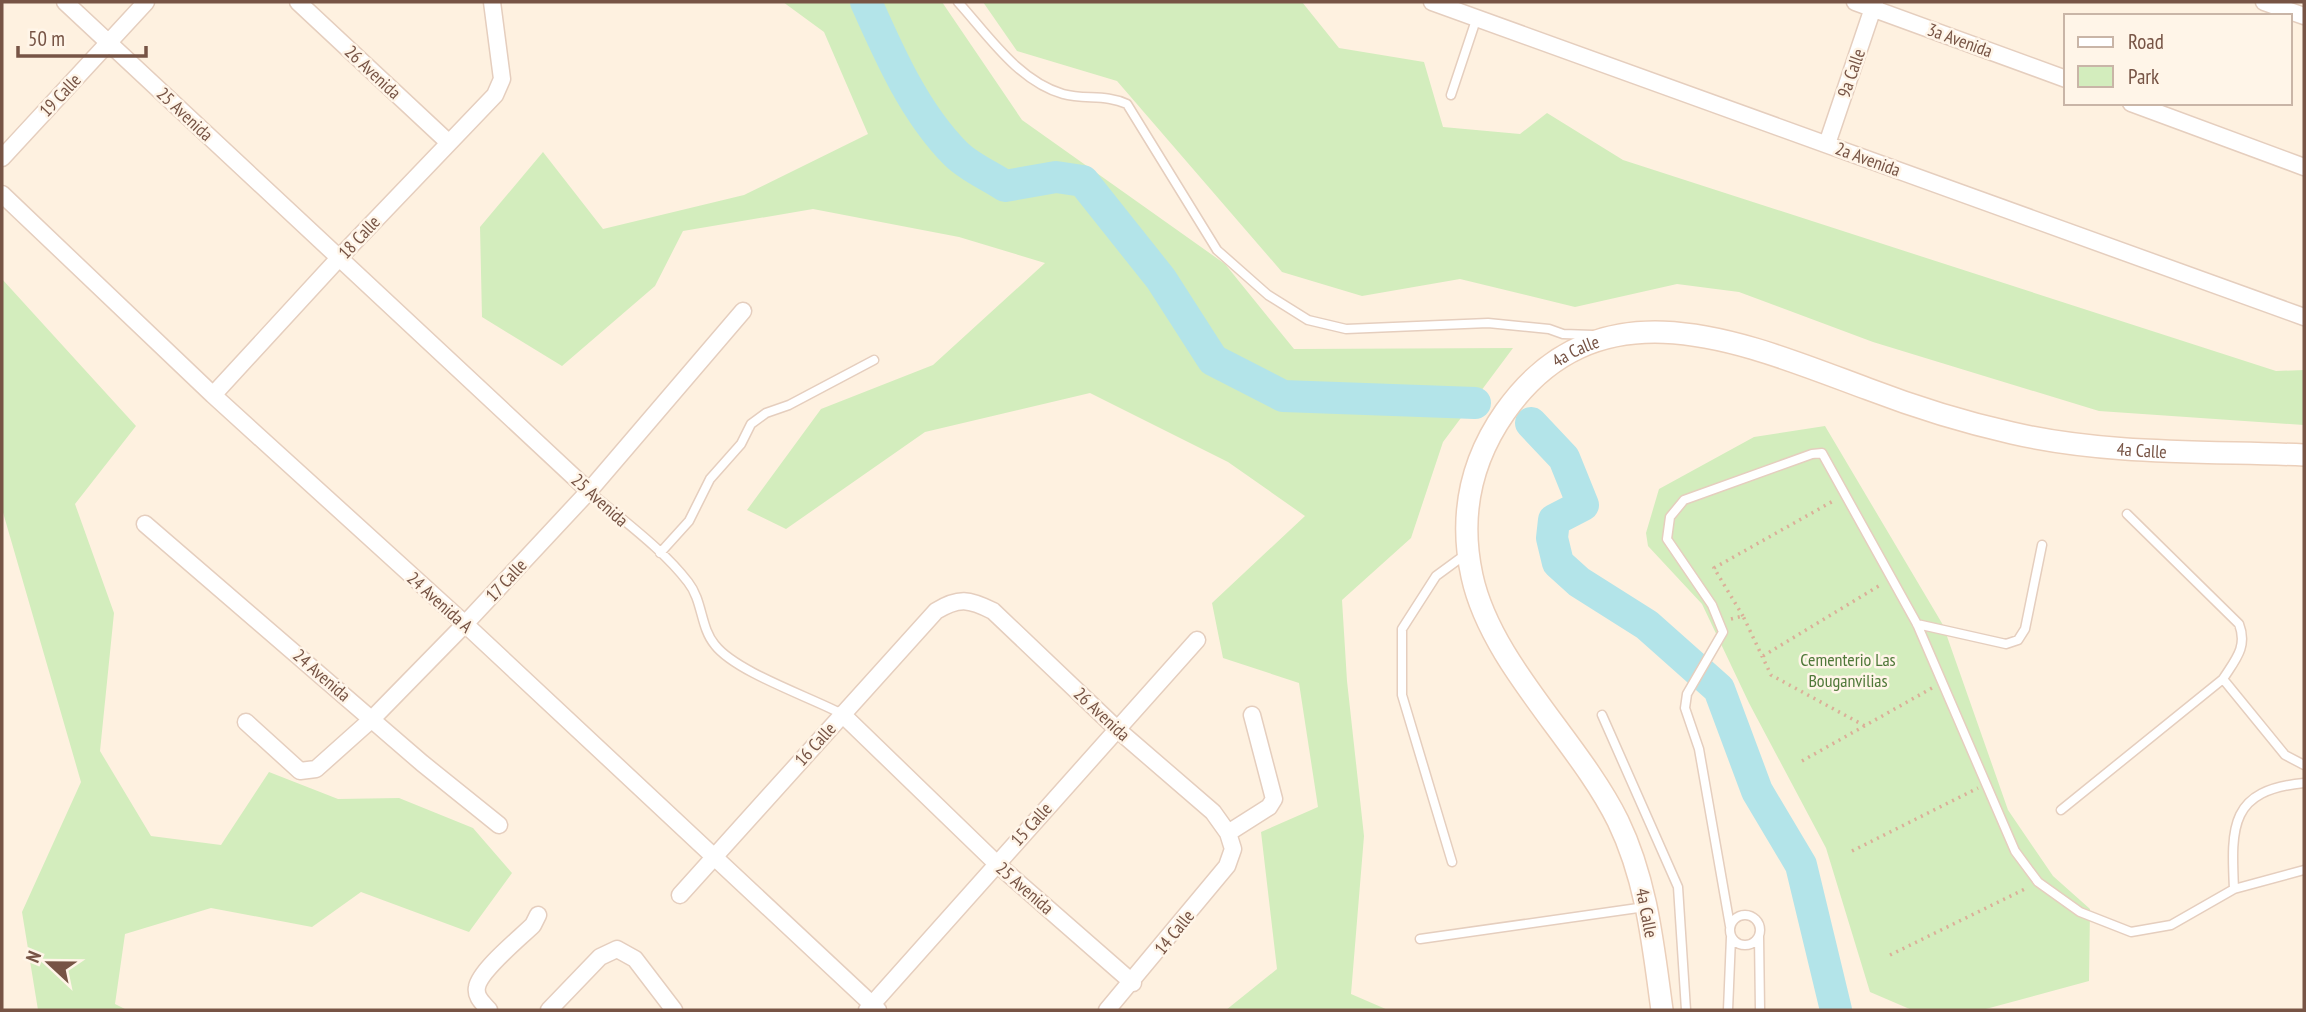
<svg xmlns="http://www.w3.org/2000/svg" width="2306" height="1012" viewBox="0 0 2306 1012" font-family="'PT Sans Narrow',sans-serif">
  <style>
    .green { fill: #d3edbd }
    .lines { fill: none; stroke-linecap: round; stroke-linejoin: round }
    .river { stroke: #b3e4e9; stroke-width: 32 }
    .lane-casing { stroke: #e5cebe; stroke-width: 11 }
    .street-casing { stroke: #e5cebe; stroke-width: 19 }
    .secondary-casing { stroke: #ebcfba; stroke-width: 24 }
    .path { stroke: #dbaf98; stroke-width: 3.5; stroke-dasharray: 2 5; stroke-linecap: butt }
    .lane { stroke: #fff; stroke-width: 8 }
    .street { stroke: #fff; stroke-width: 16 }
    .secondary { stroke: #fff; stroke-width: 21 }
    .labels { text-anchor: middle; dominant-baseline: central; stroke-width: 5; stroke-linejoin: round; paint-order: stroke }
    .street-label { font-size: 18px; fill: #775445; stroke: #fff5e8 }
    .park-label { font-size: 18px; fill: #4f7839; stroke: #fff5e8 }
  </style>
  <rect width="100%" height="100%" fill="#fef1e0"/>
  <path class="green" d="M783,2H942L1022,120L1225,264L1294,349L1513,348L1443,442L1411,538L1342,600L1347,681L1364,836L1351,994L1388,1010H1226L1277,969L1261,832L1318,807L1299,683L1223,658L1212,603L1305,516L1228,462L1090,393L925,432L786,529L747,510L821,409L933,365L1045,263L959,237L813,209L683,231L655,286L562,366L482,317L480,227L543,152L603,229L744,195L868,134L824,32Z
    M983,2H1302L1339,48L1424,62L1443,127L1520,134L1547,113L1623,160L2276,371L2304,370V425L2099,411L1873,342L1739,292L1677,284L1575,307L1460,279L1362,296L1282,272L1117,81L1017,51Z
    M2,279L136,426L75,504L114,613L100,751L151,836L221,845L269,772L338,799L399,798L473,828L512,873L469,932L361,892L312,927L211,908L125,934L115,1004L127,1010H38L22,912L81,782L2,509Z
    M1825,426L1943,625L2008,810L2053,876L2090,909L2089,981L1982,1010H1912L1870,992L1826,848L1749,703L1702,604L1648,546L1646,533L1659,489L1754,437Z"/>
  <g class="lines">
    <path class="river" d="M866,2C889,54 915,113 956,154C969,167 990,176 1005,186L1056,177L1083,181L1161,279L1213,360L1283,396L1475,403
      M1531,423L1564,458L1583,505L1554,520L1552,538L1558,563L1579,582L1647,625L1719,689L1757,791L1801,865L1836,1010"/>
    <g class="lane-casing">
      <path id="lane" d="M958,2C988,35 1018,81 1063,94C1085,100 1106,94 1127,104L1217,250L1268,295L1308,320L1346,329L1488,323L1549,329L1563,334L1593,335
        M1451,95L1476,20
        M589,491C622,520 662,548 688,582C703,601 700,627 715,645C736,672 810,697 842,714
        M2127,514L2239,624C2248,647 2235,660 2223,679L2285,755L2304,765
        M660,553L689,521L710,479L741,444L751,424L766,413L789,405L874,360
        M1917,624L2006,644L2018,640L2025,629L2042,545
        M1602,715L1678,887L1686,1010
        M2061,810L2223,679
        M1452,862L1402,695V629L1436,576L1466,554
        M2234,889C2231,826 2230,790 2304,783
        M1730 930a15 15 0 1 1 30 0a15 15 0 1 1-30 0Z
        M1730,926L1699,749L1685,708L1687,694L1723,632L1712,605L1667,539L1670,517L1684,500L1812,454L1822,453L1917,624L2015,851L2038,882L2080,912L2131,932L2171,925L2234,889L2304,870
        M1759,936L1760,1010
        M1420,939L1645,907
        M1728,1010L1731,937"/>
    </g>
    <g class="street-casing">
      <path id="street" d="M65,2L589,491
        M298,2L448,142
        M1432,2L2304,317
        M1855,2L2066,79
        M2264,2L2304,16
        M2131,103L2304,167
        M1827,144L1875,2
        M2,158L146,2
        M2,194L213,395L465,624L878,1010
        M213,395L339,258L495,95L502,79L492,2
        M145,524L422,763L499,825
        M842,714L996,863L1133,983
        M246,722L300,771L316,769L372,719L465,624L589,491L743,311
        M1228,833L1269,807L1274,799L1252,715
        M680,895L936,611C959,597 969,599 993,611L1118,730L1213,812L1228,833L1233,849L1227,866L1107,1010
        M489,1010C483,1003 475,997 477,987C480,970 520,938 533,925L538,915
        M549,1010L600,957L617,949L635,959L674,1010
        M867,1010L1197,640"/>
    </g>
    <g class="secondary-casing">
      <g id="secondary">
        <path id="s1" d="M1662,1010C1653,945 1647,881 1618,821C1578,740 1491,664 1472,576C1459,516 1470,462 1505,412C1600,277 1746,344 1868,389C1915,407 1963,422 2012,433C2107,455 2207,451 2304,455"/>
      </g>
    </g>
    <path class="path" d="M1743,616L1714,568L1835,500
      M1731,619L1743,616L1771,675L1865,726
      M1763,656L1882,584
      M1802,761L1932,688
      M1852,851L1978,788
      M1890,955L2027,888"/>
    <use href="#lane" class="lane"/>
    <use href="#street" class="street"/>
    <use href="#secondary" class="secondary"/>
  </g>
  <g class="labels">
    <g class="street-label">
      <text transform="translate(1960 40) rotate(20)">3a Avenida</text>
      <text transform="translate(373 72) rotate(43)">26 Avenida</text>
      <text transform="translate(1851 73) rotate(-71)">9a Calle</text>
      <text transform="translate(60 95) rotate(-47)">19 Calle</text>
      <text transform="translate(185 114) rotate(43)">25 Avenida</text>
      <text transform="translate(1868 159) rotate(20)">2a Avenida</text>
      <text transform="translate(359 237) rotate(-47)">18 Calle</text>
      <text stroke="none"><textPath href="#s1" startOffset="749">4a Calle</textPath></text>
      <text stroke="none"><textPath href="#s1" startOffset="1335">4a Calle</textPath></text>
      <text transform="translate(600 500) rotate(42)">25 Avenida</text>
      <text transform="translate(506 580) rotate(-47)">17 Calle</text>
      <text transform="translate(440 602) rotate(42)">24 Avenida A</text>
      <text transform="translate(322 675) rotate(41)">24 Avenida</text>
      <text transform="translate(1102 714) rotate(43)">26 Avenida</text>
      <text transform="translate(815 744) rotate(-48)">16 Calle</text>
      <text transform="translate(1031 824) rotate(-48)">15 Calle</text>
      <text transform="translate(1025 888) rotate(41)">25 Avenida</text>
      <text transform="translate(1647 913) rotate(79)">4a Calle</text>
      <text transform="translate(1174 932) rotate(-51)">14 Calle</text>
    </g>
    <g class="park-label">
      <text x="1848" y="659">Cementerio Las<tspan x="1848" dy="21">Bouganvilias</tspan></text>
    </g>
  </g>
  <rect width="2306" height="1012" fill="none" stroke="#775445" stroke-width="7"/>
  <rect x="2064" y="14" width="228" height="91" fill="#fff5e8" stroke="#c9b5a7" stroke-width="2"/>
  <rect x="2078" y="37" width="35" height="10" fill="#ffffff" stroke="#c9b5a7" stroke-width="2"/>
  <text x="2128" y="49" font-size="21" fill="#775445">Road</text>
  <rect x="2078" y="66" width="35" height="21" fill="#d3edbd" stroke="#c9b5a7" stroke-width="2"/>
  <text x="2128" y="84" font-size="21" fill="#775445">Park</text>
  <g transform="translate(49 963) rotate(292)" stroke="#fff5e8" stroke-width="5" paint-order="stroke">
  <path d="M0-5L12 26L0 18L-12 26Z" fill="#775445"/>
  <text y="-10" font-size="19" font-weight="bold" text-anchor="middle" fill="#775445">N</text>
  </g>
  <path d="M18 46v10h128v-10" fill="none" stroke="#775445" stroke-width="3.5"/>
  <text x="28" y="46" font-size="21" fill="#775445" stroke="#fff5e8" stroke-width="5" paint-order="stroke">50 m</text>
</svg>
